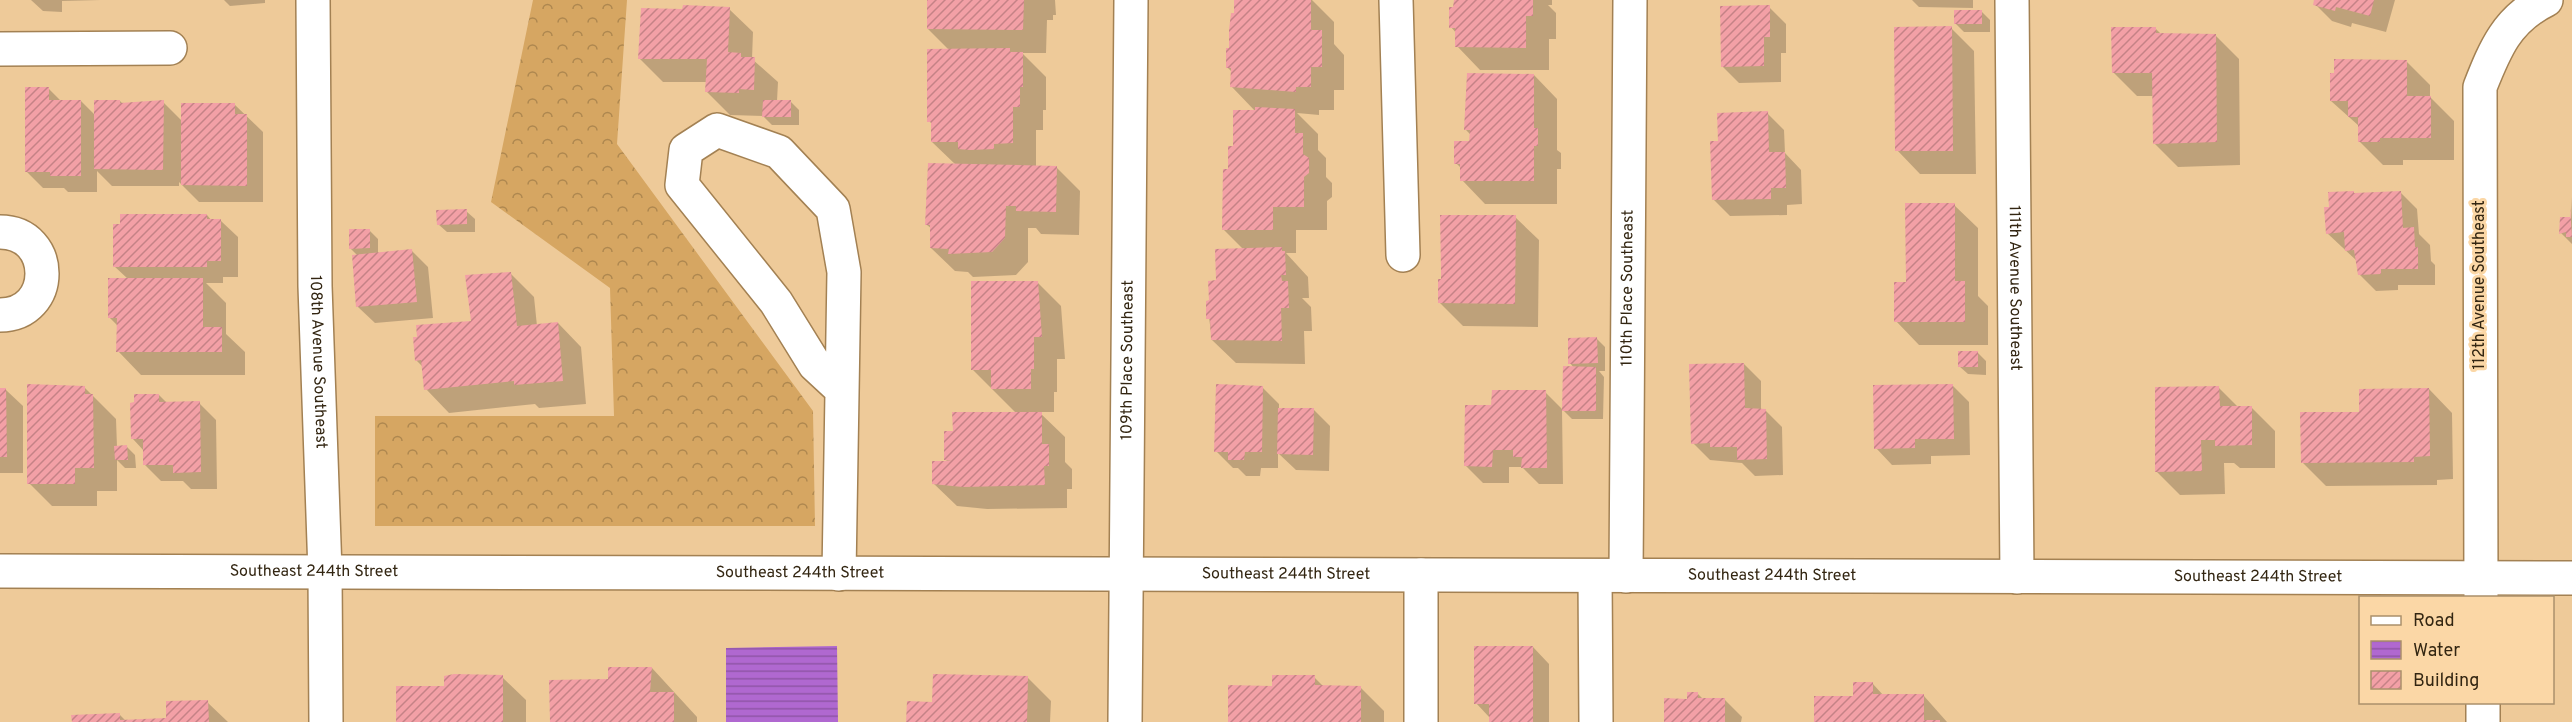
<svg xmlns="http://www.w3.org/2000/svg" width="2572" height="722" viewBox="0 0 2572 722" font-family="Overpass,sans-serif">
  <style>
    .forest { fill: url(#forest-crowns) }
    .water { fill: url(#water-rules) }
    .shadow { fill: #0003 }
    .building { fill: url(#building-hatch) }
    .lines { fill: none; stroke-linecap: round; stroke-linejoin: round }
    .minor-casing { stroke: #a38153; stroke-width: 36 }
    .minor { stroke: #fff; stroke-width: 33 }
    .labels { text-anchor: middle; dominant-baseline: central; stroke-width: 6; stroke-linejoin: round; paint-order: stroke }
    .street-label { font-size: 16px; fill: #332612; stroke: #fbd7a6 }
  </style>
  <defs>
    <pattern id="forest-crowns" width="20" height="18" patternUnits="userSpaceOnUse" patternTransform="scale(1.5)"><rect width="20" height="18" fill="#d6a662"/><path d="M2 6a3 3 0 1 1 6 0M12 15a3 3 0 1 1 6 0" fill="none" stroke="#ae874f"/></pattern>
    <pattern id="water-rules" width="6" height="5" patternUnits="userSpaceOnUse" patternTransform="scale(1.5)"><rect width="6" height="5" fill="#b068d0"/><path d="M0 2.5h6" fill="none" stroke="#9055a7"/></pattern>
    <pattern id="building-hatch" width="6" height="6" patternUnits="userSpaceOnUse" patternTransform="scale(1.5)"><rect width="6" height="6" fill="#f3a0a6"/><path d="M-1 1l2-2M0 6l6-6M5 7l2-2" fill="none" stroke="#c58286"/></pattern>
  </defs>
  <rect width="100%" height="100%" fill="#eeca99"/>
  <path class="forest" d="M533,0H627L617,144L813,411L815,526H375V416H614L610,288L491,202Z"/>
  <path class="water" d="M837,646L838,722H726V648Z"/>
  <path class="shadow" d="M31,0H101L62,1V12L43,11Z
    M224,0H265V3L230,6Z
    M929,0H1055L1056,15H1053V20H1047L1046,53H1022L1046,77V110H1043V130H1036V167H1056L1080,191L1079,235L1041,234L1036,228H1028V262L1016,275L973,277L968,272L955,271L931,248L932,229L927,225L956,165L932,142V124L929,121L950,51L928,29Z
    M1236,0H1312L1334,22V44L1344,55V90H1334V110H1319V115L1297,113L1318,134V150L1326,158V177L1332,183V197L1327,201V230H1296V253H1286L1308,277L1309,298H1302L1311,307L1312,331H1304L1305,364L1236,363L1212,340L1207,302H1211L1218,281L1243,249L1223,229L1234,148L1256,112L1232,87V72L1227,67Z
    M1455,0H1552V5H1548L1556,13V39H1549V70H1480L1457,46V34L1451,27Z
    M1912,0H1973V8L1919,7Z
    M2314,0H2395L2386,32L2352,23L2351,27L2332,21L2315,4Z
    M1769,7L1786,24V53H1781V82L1739,83L1722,66Z
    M729,9L753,32L752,59L778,82L777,101L791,102L799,110V125H772L763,116L730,115L706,91L707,82H663L640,59Z
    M1982,12L1990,20V32H1964L1956,24Z
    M1951,28L1974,51L1976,174H1920L1897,150Z
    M2155,28L2162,35L2216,36L2239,59L2240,165L2178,167L2154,143V96H2137L2114,73Z
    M2406,61L2430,85V97L2454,121V160H2403V165H2383L2360,142L2359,126L2331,101Z
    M1534,75L1557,99V150L1561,153V169H1557V204H1485L1462,180V169L1456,163L1471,143V135L1466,130Z
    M49,89L61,101H81L96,116L120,101L123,104L163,102L182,121L235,105L263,132V202H199L179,182V186H112L97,171V192H68L64,188H43L26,171Z
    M1767,113L1784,130L1785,153L1801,170L1802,204L1787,205V215L1730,216L1713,199L1719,142Z
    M2400,192L2417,209L2419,234L2430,245L2431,261L2435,265V285H2398V290L2376,291L2359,274L2357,261L2327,233Z
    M2572,197V244L2561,233V218L2571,219Z
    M1954,205L1978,228V296L1988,306V345H1919L1896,321L1908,284Z
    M466,211L475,219V232H447L438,224Z
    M207,215L212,221H221L238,237V277H223V283H206L226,303V334L245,352V375H141L118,351V326L109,317L128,279L114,266Z
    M1515,217L1539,240L1538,327L1463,326L1439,302Z
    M369,230L378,239V254L412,251L428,267L433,318L375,323L358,307V256L350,248Z
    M510,273L534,297L537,326L558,323L581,347L586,404L539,408L535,404L449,413L426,389L423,367L416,360L473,322Z
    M1037,282L1061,306L1065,359H1057V392H1054V412H1039L1065,437V462L1072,469V489H1067V508L987,509L957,506L933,483L949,463L945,459L954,433L1017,414L973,370Z
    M1597,339L1605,347V371H1599L1604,377L1603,419H1572L1563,410L1574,368L1570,363Z
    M1977,352L1986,361V375L1968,374L1959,366Z
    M1744,364L1761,381V410H1765L1782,427L1783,475L1755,476L1742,463L1710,460L1693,443Z
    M1952,385L1969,402L1970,455L1931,456V464L1892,465L1876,448Z
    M84,387L116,419L117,447L126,446L135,455L136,468H125L117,460V491H97V506H52L29,483Z
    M1262,387L1279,404V409H1313L1330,426L1329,471L1296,470L1278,453V468H1261L1260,476H1246L1238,468H1233L1216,451Z
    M2219,388L2238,407H2251L2275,431V468H2240L2234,463H2224L2225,494L2180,495L2156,471Z
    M2429,389L2452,413L2453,479L2437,480V485L2326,486L2302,462L2361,413Z
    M0,390H6L23,406V473H0Z
    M1545,392L1562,409L1563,484H1539L1522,467H1509V483H1483L1466,466L1493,407Z
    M159,395L167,403H199L216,420L217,489H191L183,481H161L145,465L144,451L133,439Z
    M1533,647L1549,664V722H1490V718L1476,703Z
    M652,668L697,717V722H552L609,680Z
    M502,677L526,700V722H399L446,687Z
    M1027,677L1051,701L1050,722H908L934,704Z
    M1314,677L1324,687H1360L1384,711V722H1229L1274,687Z
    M1873,684L1884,696H1924L1947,722H1815Z
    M1698,694L1703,699L1725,700L1742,717L1741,722H1666Z
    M207,702L228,722H73L120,715L126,721L168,719Z"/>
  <path class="building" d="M927,0H1024L1023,30L927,29Z
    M1234,0H1311V30H1322V67H1311V87H1296V92L1230,87L1231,68H1226V48H1229V30L1231,13H1234Z
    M1454,0H1533V16H1526V48L1455,47V28H1449V7H1453Z
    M2314,0H2374L2370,16L2336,7L2335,11L2313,5Z
    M683,5L730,7L728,52L741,53V57H755L754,90L739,89V93L705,92L707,59H638L641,8L682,9Z
    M1770,5V37H1764V66L1721,67L1720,6Z
    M1954,10H1982V24H1954Z
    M1952,26L1953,151H1895L1894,27Z
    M2111,27H2156V33L2216,34L2217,142L2153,144L2152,73H2112Z
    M1010,48V52H1023V87H1020V107H1013V143L994,144V149L970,150L958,149V142H931V122H927V49Z
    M2334,59L2407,60V96H2431V138H2380V142H2358V117H2348V101H2330V73H2334Z
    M1467,73L1534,74V128H1538V146H1534V181H1460V164H1454V141H1469L1470,130H1464Z
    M25,87H49V100H81V176H50V172H25Z
    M94,100H120V103L164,100L163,170L94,169Z
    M763,100H791V117H762Z
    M181,103H235V114H247V186L181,185Z
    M1255,107L1295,109V133H1303V154L1309,158V173L1304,177V207H1273V230H1222L1223,169H1228V146H1233V110H1255Z
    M1768,111L1769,152H1785L1786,188H1771V199L1712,200L1710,141H1718L1717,113Z
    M928,163L1057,166L1056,212L1016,211V206H1006L1005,238L992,252L948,254L949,249L930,248V225H925Z
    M2354,191V193L2401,191L2403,228L2414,227L2415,247H2418V269H2381V274L2358,275L2354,250L2345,251L2344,232L2326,234L2324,207H2329L2328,192Z
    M1905,203H1955V281H1965V322H1894V282H1906Z
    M2570,207L2572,237H2566V232L2559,234L2560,217H2570Z
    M467,209V224L437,225L436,210Z
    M120,214H207V219H221V261H207V267H113V224H120Z
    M1440,215H1516L1515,304L1438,303V279H1441V272Z
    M349,229H370V248L349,249Z
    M1282,247V251H1285L1286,275H1281L1282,281H1288L1289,308H1281L1282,341L1211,340L1210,319H1206V301L1209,300L1208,281L1216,280L1215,249Z
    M412,249L417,302L356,307L352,255Z
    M511,272L517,326L558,322L563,381L514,385V381L424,390L421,360L415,361L413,337H417L416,325L471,321L465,275Z
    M108,278H203V327H222V352H116L117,318H108Z
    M971,281H1038L1042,337H1034V369H1031V389H991V370H971Z
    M1597,337L1598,363L1568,364V338Z
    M1958,351H1978V367H1958Z
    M1744,363L1745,408L1766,409L1767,459L1737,460V447H1710V443L1691,444L1689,364Z
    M1563,366L1596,367V411H1562Z
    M27,384L85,386V394H93L94,468H75V484H27Z
    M1216,384L1263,386L1262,452H1245L1244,460H1228V452H1214Z
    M1953,384L1954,439H1915V448L1874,449L1873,385Z
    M2219,386L2220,406H2252V445L2215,446V440H2201L2202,471L2155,472V387Z
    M0,388H6L7,457H0Z
    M2429,388L2430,456L2414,457V462L2301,463L2300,412H2359V389Z
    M1492,390H1546L1547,468H1521L1522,457H1513V450H1493L1492,467L1464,466L1465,405H1491Z
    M134,394H159V402L200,401L201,472L173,473V465H143V439H131L130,403L134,402Z
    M1278,408H1314L1313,455L1277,454Z
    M952,412H1042V444H1049V466H1044L1045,485L963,487L932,484V461H952L944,460V431H953Z
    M127,445L128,460H115L114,446Z
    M1474,646H1533V722H1489V704H1474Z
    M608,667H652L650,692H674V722H550L549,680L608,679Z
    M454,674L503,675V722H396V686H444V676Z
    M933,674L1028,676L1027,722H906L907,701L932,702Z
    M1272,675H1315V685L1361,686V722H1228V685L1272,686Z
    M1853,682H1873V694H1924V720H1940V722H1814V696H1853Z
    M1687,692H1698V698H1725V722H1664V698L1687,699Z
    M208,700L209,722H72L71,715L120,713V720L166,718V701Z"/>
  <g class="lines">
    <g class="minor-casing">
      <g id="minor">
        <path id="s1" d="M313,0L315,286L325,572L326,722"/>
        <path d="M1396,0L1403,255"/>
        <path id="s2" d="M2012,0L2017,577"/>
        <path d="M0,49L170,48"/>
        <path d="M0,232C56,232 56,315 0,315"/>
        <path id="s3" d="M0,571L2572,578"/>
        <path d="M839,574L844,272L833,209L779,152L717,130L686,150L682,185L776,302L815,365L842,390"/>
        <path d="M1421,575V722"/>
        <path d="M1595,576L1596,722"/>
        <path id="s4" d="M1626,576L1630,0"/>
        <path d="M2481,598L2480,87C2495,49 2507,19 2546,0"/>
        <path d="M2483,702V722"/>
        <path id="s5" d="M1125,722L1131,0"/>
      </g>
    </g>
    <use href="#minor" class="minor"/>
  </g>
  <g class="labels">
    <g class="street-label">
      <text transform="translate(2480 285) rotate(-90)">112th Avenue Southeast</text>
      <text stroke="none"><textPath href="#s4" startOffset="288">110th Place Southeast</textPath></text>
      <text stroke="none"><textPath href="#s2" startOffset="288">111th Avenue Southeast</textPath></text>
      <text stroke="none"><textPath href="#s1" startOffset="362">108th Avenue Southeast</textPath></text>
      <text stroke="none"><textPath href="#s5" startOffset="362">109th Place Southeast</textPath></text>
      <text stroke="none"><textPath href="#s3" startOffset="314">Southeast 244th Street</textPath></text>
      <text stroke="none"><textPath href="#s3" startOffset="800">Southeast 244th Street</textPath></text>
      <text stroke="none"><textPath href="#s3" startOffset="1286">Southeast 244th Street</textPath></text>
      <text stroke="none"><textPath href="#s3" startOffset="1772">Southeast 244th Street</textPath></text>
      <text stroke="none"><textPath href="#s3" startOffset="2258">Southeast 244th Street</textPath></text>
    </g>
  </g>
  <rect x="2359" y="596" width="195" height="108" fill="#fbd7a6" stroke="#ab906b" stroke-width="1.5"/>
  <rect x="2371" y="616" width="30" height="9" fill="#ffffff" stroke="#ab906b" stroke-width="1.5"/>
  <text x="2413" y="626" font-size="18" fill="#332612">Road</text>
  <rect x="2371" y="641" width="30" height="18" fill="url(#water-rules)" stroke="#ab906b" stroke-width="1.5"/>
  <text x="2413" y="656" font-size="18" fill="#332612">Water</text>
  <rect x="2371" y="671" width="30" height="18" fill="url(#building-hatch)" stroke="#ab906b" stroke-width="1.5"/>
  <text x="2413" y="686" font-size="18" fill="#332612">Building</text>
</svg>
